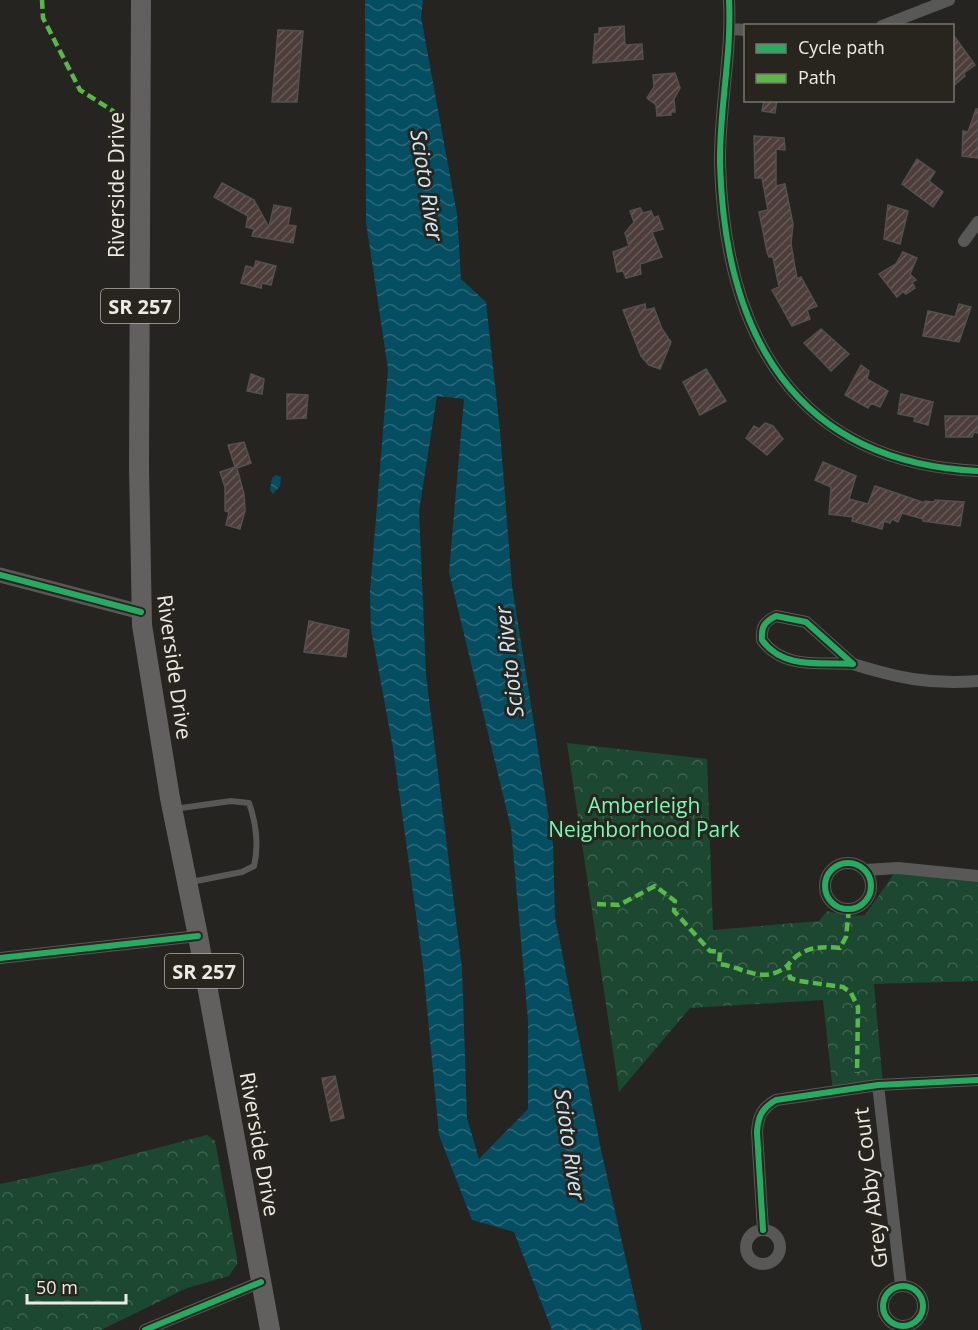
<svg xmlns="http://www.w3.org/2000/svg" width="978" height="1330" viewBox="0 0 978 1330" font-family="'Open Sans',sans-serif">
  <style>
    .park { fill: url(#park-crowns) }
    .water { fill: url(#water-waves); fill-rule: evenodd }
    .building { fill: url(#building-hatch); stroke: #53514f; stroke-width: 1.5 }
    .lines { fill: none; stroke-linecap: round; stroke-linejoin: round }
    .service { stroke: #585856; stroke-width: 6 }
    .minor { stroke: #585856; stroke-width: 12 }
    .tertiary { stroke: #585856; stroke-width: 15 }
    .primary { stroke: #62605f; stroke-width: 20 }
    .quiet { stroke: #58b947; stroke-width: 4.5; stroke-dasharray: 9 4.5; stroke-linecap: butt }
    .cycleway-casing { stroke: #28251f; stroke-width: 10 }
    .cycleway { stroke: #26ab63; stroke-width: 6 }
    .labels { text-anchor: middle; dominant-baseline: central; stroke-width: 6; stroke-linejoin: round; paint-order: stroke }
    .shield { fill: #28251f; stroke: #b1afaa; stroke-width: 1.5 }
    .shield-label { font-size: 20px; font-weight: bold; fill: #eceae5 }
    .street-label { font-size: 21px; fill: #eceae5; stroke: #28251f }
    .park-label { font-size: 21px; fill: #73fcb5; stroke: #28251f }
    .water-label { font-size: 22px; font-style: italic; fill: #cee8f3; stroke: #28251f }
  </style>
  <defs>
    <pattern id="park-crowns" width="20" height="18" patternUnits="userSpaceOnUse" patternTransform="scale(1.5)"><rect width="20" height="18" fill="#1c4731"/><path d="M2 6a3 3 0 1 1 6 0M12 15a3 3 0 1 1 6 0" fill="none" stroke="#3d624f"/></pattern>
    <pattern id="water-waves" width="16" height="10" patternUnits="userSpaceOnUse" patternTransform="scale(1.5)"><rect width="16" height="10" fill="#054e62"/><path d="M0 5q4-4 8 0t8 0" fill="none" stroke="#2a6878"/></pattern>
    <pattern id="building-hatch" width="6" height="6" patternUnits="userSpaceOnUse" patternTransform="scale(1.5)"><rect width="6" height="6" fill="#4e3e3b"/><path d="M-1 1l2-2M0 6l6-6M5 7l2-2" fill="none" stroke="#685a57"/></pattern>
  </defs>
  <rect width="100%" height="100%" fill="#262421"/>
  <path class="park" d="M567,743L707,759L713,930L819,921L827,911L849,916L865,915L898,868L978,876V981L874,984L883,1085L833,1092L823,1000L690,1008L619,1092Z
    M207,1135L215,1141L237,1258V1264L229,1276L187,1288L101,1330H0V1184L99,1163Z"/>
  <path class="water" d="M365,0H423L421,17L457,214L461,279L486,302L500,431L512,586L553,844L555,917L601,1150L642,1330H552L514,1232L472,1220L439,1135L423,965L393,748L371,629L370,592L388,369L366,222ZM437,396L464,399L449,572L511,828L528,1020V1109L479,1159L467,1118L462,969L426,675L419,511Z
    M276,475L281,477L280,486L273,494L270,490L272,478Z"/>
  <path class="building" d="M624,26L625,45L642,44L643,59L593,63L595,34H599V28Z
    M278,30L303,31L297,102H272Z
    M952,33L975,65L964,73L965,76L952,87Z
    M675,73L680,88L674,99L675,112H671V115L657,116L656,105L647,98L654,87L653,75Z
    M764,100H777L775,113L762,111Z
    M976,109H978V158L962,156L963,131L968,132Z
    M754,136L784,138L785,150L776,149V186L785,184L793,224L791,244L797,279L801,277L817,306L807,310L810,319L792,326L772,290L779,287L773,257H769L767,252L762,226L759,212L768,210L762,178H755Z
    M917,159L935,172L929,181L943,192L933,207L902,184Z
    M222,183L254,200L269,227L274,205L291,208L288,225L296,226L293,243L252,236L254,229L246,227L248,216L214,197Z
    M888,205L908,211L900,244L884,239Z
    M640,208L643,213L651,211L654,218L658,216L663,229L652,232L662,257L640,264L641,274L626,278L623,271L617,272L613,252L629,246L625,233L634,222L630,211Z
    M903,252L917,258L910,274L916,280L912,282L915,288L906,294L903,291L897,297L879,274L896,264Z
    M256,261L276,266L271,285L262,283L261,288L241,283L246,266L254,268Z
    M645,304L646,310L654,308L662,329L671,342L660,369L649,365L641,356L623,310Z
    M959,304L971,307L959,342L923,336L928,311L955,317Z
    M821,329L849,354L831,371L804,343Z
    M861,365L869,371L867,379L888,391L880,407L871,403L868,408L845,395Z
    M706,369L726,401L700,415L683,382Z
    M251,374L264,379L262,394L247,391Z
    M287,394L308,395L306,418L287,419Z
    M901,394L933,402L928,425L914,421L915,417L898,414Z
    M945,416H978V433L974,432L972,437H946Z
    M765,423L773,426L783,439L767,455L746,438L754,426L759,429Z
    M244,442L251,463L237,468L244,494L245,511L240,529L226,525L229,512L225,511V487L220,472L235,467L228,445Z
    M823,462L856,476L849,499L868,504L875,486L925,503V501L934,502L935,500L964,502L960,526L923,521V519L902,513L898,522L892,519L890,523L884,521L882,529L852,521L853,517L829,514L831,487L815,480Z
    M309,621L349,630L346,657L304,652Z
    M335,1076L344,1118L331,1121L322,1078Z"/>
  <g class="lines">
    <path class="service" d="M174,809L231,801L249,803C256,822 259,846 254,866L242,872L191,882"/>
    <path class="minor" d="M729,0C732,55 719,109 720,164C725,334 794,462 978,471
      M882,26L949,0
      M731,29L746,30
      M964,241L978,222
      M776,616L806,622L853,664C822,662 783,670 762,640C761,627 764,622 776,616Z
      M853,664C898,678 931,685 978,681
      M825 886a23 23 0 1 1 46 0a23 23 0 1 1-46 0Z
      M865,870L898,868L978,876
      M0,958L198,936
      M878,1085L901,1285
      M763,1230L757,1132C758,1116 762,1108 776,1100L878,1085L978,1080
      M746 1247a17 17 0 1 1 34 0a17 17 0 1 1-34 0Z
      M883 1306a20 20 0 1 1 40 0a20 20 0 1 1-40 0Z
      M145,1330L261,1282"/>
    <path class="tertiary" d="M0,575L141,612"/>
    <path class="primary" d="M141,0L139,467L142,625L170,798L198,936L270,1330"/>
    <path class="quiet" d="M42,0L43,18L80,90L113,111L115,137
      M597,904L619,905L655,886L675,901L674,911L710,951L720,952L719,964C744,967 764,986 788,965
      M849,909L846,937L840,948C818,946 802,947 788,965L790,978L799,981L843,987L851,993L858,1007L857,1073"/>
    <g class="cycleway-casing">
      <path id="cycleway" d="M729,0C732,55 719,109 720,164C725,334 794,462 978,471
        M0,575L141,612
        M776,616L806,622L853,664C822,662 783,670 762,640C761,627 764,622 776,616Z
        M825 886a23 23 0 1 1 46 0a23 23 0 1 1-46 0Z
        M0,958L198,936
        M763,1230L757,1132C758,1116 762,1108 776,1100L878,1085L978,1080
        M883 1306a20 20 0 1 1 40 0a20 20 0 1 1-40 0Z
        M145,1330L261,1282"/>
    </g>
    <use href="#cycleway" class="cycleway"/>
  </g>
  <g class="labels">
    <g class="shield">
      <rect x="101" y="289" width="78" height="34" rx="4.5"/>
      <rect x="165" y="954" width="78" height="34" rx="4.5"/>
    </g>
    <g class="shield-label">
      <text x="140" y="306">SR 257</text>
      <text x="204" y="971">SR 257</text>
    </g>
    <g class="street-label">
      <text transform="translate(116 185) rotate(-90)">Riverside Drive</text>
      <text transform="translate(175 667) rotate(82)">Riverside Drive</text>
      <text transform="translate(260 1144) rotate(80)">Riverside Drive</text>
      <text transform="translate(870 1188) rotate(-97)">Grey Abby Court</text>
    </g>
    <g class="park-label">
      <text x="644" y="805">Amberleigh<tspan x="644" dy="24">Neighborhood Park</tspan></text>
    </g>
    <g class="water-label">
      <text transform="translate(428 185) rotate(81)">Scioto River</text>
      <text transform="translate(508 662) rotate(-97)">Scioto River</text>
      <text transform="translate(571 1144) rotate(82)">Scioto River</text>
    </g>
  </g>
  <rect x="744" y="24" width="210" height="78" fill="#28251f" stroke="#76746e" stroke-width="1.5"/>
  <rect x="756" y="44" width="30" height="9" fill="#26ab63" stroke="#76746e" stroke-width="1.5"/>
  <text x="798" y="54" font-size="18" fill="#eceae5">Cycle path</text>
  <rect x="756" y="74" width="30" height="9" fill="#58b947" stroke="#76746e" stroke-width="1.5"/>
  <text x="798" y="84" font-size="18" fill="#eceae5">Path</text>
  <path d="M27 1294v9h99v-9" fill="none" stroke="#eceae5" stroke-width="3"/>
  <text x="36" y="1294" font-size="18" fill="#eceae5" stroke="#28251f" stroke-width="4.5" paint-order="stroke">50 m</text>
</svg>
